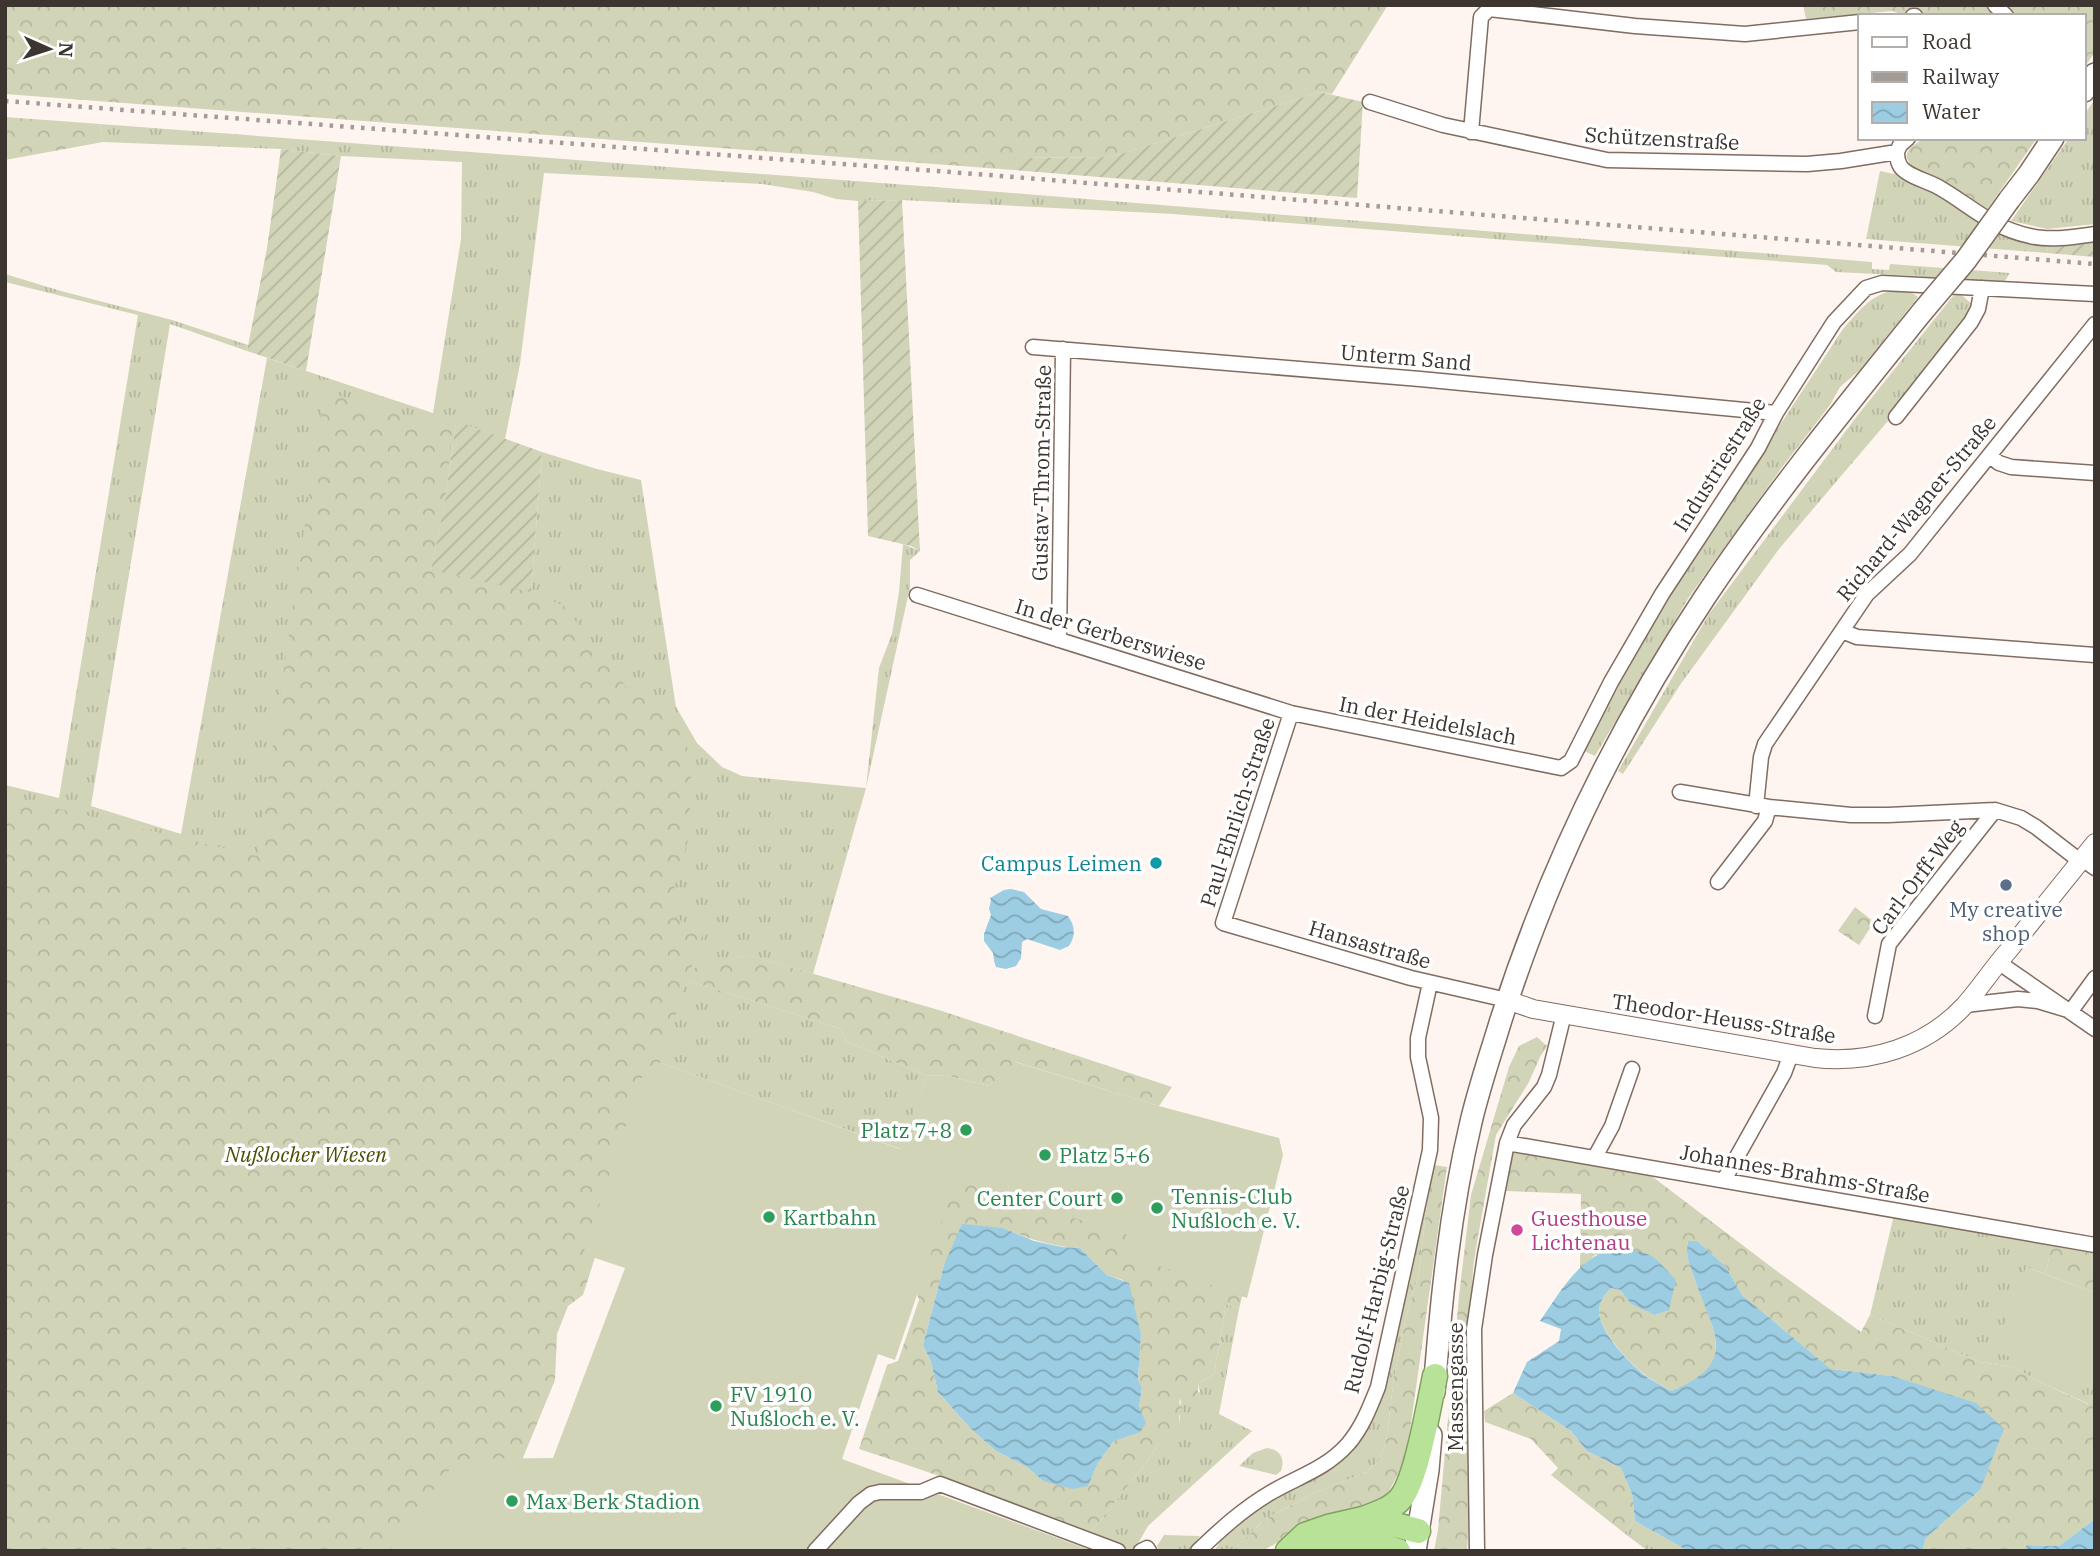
<svg xmlns="http://www.w3.org/2000/svg" width="2100" height="1556" viewBox="0 0 2100 1556" font-family="'IBM Plex Serif',serif">
  <style>
    .grass { fill: url(#grass-tufts) }
    .forest { fill: url(#forest-crowns); fill-rule: evenodd }
    .garden { fill: url(#garden-furrows) }
    .pitch { fill: #d1d4b7 }
    .water { fill: url(#water-waves) }
    .lines { fill: none; stroke-linecap: round; stroke-linejoin: round }
    .minor-casing { stroke: #806c61; stroke-width: 17 }
    .tertiary-casing { stroke: #806c61; stroke-width: 20 }
    .secondary-casing { stroke: #806c61; stroke-width: 24 }
    .trunk-casing { stroke: #81a162; stroke-width: 27 }
    .minor { stroke: #fff; stroke-width: 14 }
    .tertiary { stroke: #fff; stroke-width: 18 }
    .secondary { stroke: #fff; stroke-width: 21 }
    .trunk { stroke: #b8e297; stroke-width: 24 }
    .rail { stroke: #a39b96; stroke-width: 4.5; stroke-dasharray: 3.5 7; stroke-linecap: butt }
    .secondary-bridge-casing { stroke: #806c61; stroke-width: 24; stroke-linecap: butt }
    .secondary-bridge { stroke: #fff; stroke-width: 21 }
    .culture-dot { fill: #0f9aa8; stroke: #fff; stroke-width: 2.5 }
    .service-dot { fill: #5c6f8a; stroke: #fff; stroke-width: 2.5 }
    .leisure-dot { fill: #2e9e5b; stroke: #fff; stroke-width: 2.5 }
    .hotel-dot { fill: #d1479c; stroke: #fff; stroke-width: 2.5 }
    .labels { text-anchor: middle; dominant-baseline: central; stroke-width: 7; stroke-linejoin: round; paint-order: stroke }
    .street-label { font-size: 21px; fill: #3d3530; stroke: #fff }
    .culture-label { font-size: 21px; fill: #0d838f; stroke: #fff; text-anchor: end }
    .service-label { font-size: 21px; fill: #4e5e75; stroke: #fff }
    .leisure-label { font-size: 21px; fill: #27864d; stroke: #fff; text-anchor: start }
    .park-label { font-size: 21px; font-style: italic; fill: #4c4f02; stroke: #fff }
    .hotel-label { font-size: 21px; fill: #b23c85; stroke: #fff; text-anchor: start }
  </style>
  <defs>
    <pattern id="grass-tufts" width="24" height="20" patternUnits="userSpaceOnUse" patternTransform="scale(1.75)"><rect width="24" height="20" fill="#d1d4b7"/><path d="M3 7l-1-3M5 7V3M7 7l1-3M15 17l-1-3M17 17v-4M19 17l1-3" fill="none" stroke="#b4b79e"/></pattern>
    <pattern id="forest-crowns" width="20" height="18" patternUnits="userSpaceOnUse" patternTransform="scale(1.75)"><rect width="20" height="18" fill="#d1d4b7"/><path d="M2 6a3 3 0 1 1 6 0M12 15a3 3 0 1 1 6 0" fill="none" stroke="#b4b79e"/></pattern>
    <pattern id="garden-furrows" width="10" height="10" patternUnits="userSpaceOnUse" patternTransform="scale(1.75)"><rect width="10" height="10" fill="#d1d4b7"/><path d="M-1 1l2-2M0 10L10 0M9 11l2-2" fill="none" stroke="#b4b79e"/></pattern>
    <pattern id="water-waves" width="16" height="10" patternUnits="userSpaceOnUse" patternTransform="scale(1.75)"><rect width="16" height="10" fill="#9ccde3"/><path d="M0 5q4-4 8 0t8 0" fill="none" stroke="#80a7b8"/></pattern>
  </defs>
  <rect width="100%" height="100%" fill="#fef5f0"/>
  <path class="grass" d="M2095,99V224L2047,229L2011,221L2069,138H2084V115Z
    M100,124L974,190L1810,257L1872,262V269L1889,270L1890,264L2010,273L2003,284L1916,276L1836,272L1827,265L1173,214L902,200L858,201L836,199L813,192L762,184L544,173L520,364L505,439L456,422L445,501L431,569L531,591L542,452L597,469L641,480L676,707L697,743L722,767L742,776L866,788L879,668L892,634L899,592L903,544L920,551L910,560V587L866,788L813,974L748,955L672,975L841,1029L846,1041L927,1076L901,1149L661,1063L378,1551H5V785L59,798L138,315L5,282V274L61,291L172,320L248,345L247,351L170,324L91,806L181,834L267,358L433,413L461,239L462,162L341,156L281,149L103,142Z
    M1909,162L1950,185L1986,211L1978,222L2002,234L2048,245L2047,253L1866,239L1880,171L1894,174Z
    M1895,290L1909,291L1918,297L1859,371L1840,387L1830,405L1780,470L1689,597L1595,756L1582,750L1616,685L1667,597L1843,329C1858,312 1871,294 1895,290Z
    M1957,291L1975,307L1893,415L1779,549L1680,685L1623,774L1618,771L1709,614L1857,416Z
    M1427,1202L1419,1273L1406,1317L1394,1378L1386,1442L1378,1462L1367,1472L1317,1492L1274,1514L1259,1525L1232,1551H1214L1224,1536L1263,1505L1332,1468L1345,1456L1371,1421L1383,1389Z
    M1894,1215L2035,1240L2049,1258L2045,1274L2026,1267L2091,1387L2095,1378V1389L2089,1404L2040,1382L2013,1367L1980,1362L1870,1315Z
    M1226,1304L1239,1309L1219,1414L1252,1431L1148,1526L1136,1547L1132,1549L1120,1548L1088,1536L1146,1463L1157,1446L1179,1430L1181,1398L1200,1392L1198,1384L1214,1374Z
    M1267,1448C1281,1450 1285,1459 1281,1471L1276,1475L1239,1466L1253,1453Z
    M1635,1521L1688,1551H1648L1624,1533Z
    M1164,1535L1200,1536L1189,1551H1158L1157,1546Z"/>
  <path class="forest" d="M5,5H1388L1332,94L1320,92L1111,157L1016,158L1014,170L5,94Z
    M1803,5H2095V52L2084,68V16H1907L1892,11L1806,19Z
    M5,117L100,124L103,142L5,160Z
    M1924,138H2037L1986,211L1950,185L1913,166C1898,153 1913,146 1924,138Z
    M324,391L452,430L445,501L431,570L531,592L564,606L627,688L683,719L691,775L689,837L667,913L703,933L691,969L748,955L942,1011L1172,1087L1159,1106L1016,1062L989,1086L945,1075L927,1076L846,1041L841,1029L687,980L656,1075L894,1152L1278,1150L1239,1309L1226,1304L1214,1374L1198,1384V1400L1191,1403L1181,1398L1179,1403L1183,1409L1179,1416L1180,1430L1157,1446L1146,1463L1088,1536C1013,1502 937,1474 859,1449L887,1365L898,1361L919,1300L911,1277L597,1251L583,1295L568,1306L557,1334L555,1380L513,1482L441,1551H5V796L257,856ZM1003,1228C1029,1239 1052,1247 1080,1248L1107,1275L1123,1280L1141,1335L1138,1381L1142,1388L1139,1407L1098,1463L1088,1486L1043,1481L1027,1467L996,1451L970,1428L938,1392L931,1362L923,1345L944,1265Z
    M1855,907L1874,922L1859,945L1838,931Z
    M1537,1037L1547,1046L1540,1057L1529,1082L1496,1135L1478,1237L1473,1268L1468,1376L1469,1521L1467,1551H1434L1438,1530L1459,1296L1471,1195L1509,1067L1519,1046Z
    M1512,1151L1645,1171L1774,1269L1861,1332L1870,1315L1980,1362L2013,1367L2040,1382L2088,1404L2095,1389V1519L2059,1546L2028,1545L2024,1551H1922L1926,1538L1980,1490L1892,1376L1831,1369L1742,1295L1726,1267L1713,1255L1697,1241H1688C1685,1254 1689,1264 1694,1277C1702,1302 1728,1345 1709,1369C1699,1381 1685,1385 1671,1391C1664,1386 1655,1382 1648,1377C1631,1365 1600,1332 1599,1312C1599,1302 1604,1295 1611,1288L1620,1290L1631,1304L1656,1315L1669,1309L1596,1254L1580,1269L1581,1194L1505,1191Z
    M1434,1165L1447,1167L1406,1459L1387,1495L1361,1510L1286,1538L1262,1551H1232L1259,1525L1274,1514L1317,1492L1367,1472L1378,1462L1386,1442L1394,1378L1406,1317L1419,1273L1427,1202Z
    M2035,1240L2095,1251V1293L2045,1274L2049,1258L2033,1253Z
    M1513,1393L1571,1431L1587,1451L1621,1468L1632,1494L1635,1521L1624,1533L1551,1475L1558,1468L1531,1439L1485,1422L1484,1411Z"/>
  <path class="garden" d="M1320,92L1363,102L1357,198L1014,170L1015,158L1111,157Z
    M281,149L341,156L306,371L247,351L267,248Z
    M902,200L920,551L911,546L868,536L858,201Z
    M2095,241V257L2047,253L2048,245Z
    M456,421L542,452L531,592L431,570L445,501Z"/>
  <path class="pitch" d="M1015,1062L1159,1106L1279,1138L1283,1155L1247,1298L1123,1253L1130,1236L956,1180L895,1360L878,1354L842,1459L1093,1551H390L444,1475L462,1459L553,1458L625,1268L583,1254L644,1071L661,1063L900,1149L927,1076L945,1075L989,1086Z
    M2026,1267L2095,1293V1378L2091,1388L1994,1351Z"/>
  <path class="water" d="M1011,889L1024,892L1041,909L1068,916C1075,926 1076,935 1069,946L1060,950L1027,939L1022,942L1021,958L1016,966L1006,969L996,967L994,961L993,953L984,941V934L991,915L989,909L991,900L990,898L1004,890Z
    M962,1224L1003,1228L1034,1241L1062,1247L1080,1248L1107,1275L1129,1283L1141,1335L1138,1380L1142,1388L1139,1407L1146,1423L1140,1432L1114,1441L1098,1463L1088,1486L1072,1489L1043,1481L1027,1467L996,1451L970,1428L938,1392L931,1362L923,1345L944,1265Z
    M1688,1241H1697L1713,1255L1726,1267L1742,1295L1831,1369L1892,1376L1976,1403L2004,1429L1980,1490L1926,1538L1922,1551H1688L1635,1521L1632,1494L1621,1468L1587,1451L1571,1431L1513,1393L1527,1362L1559,1341L1561,1329L1540,1321C1561,1291 1588,1240 1632,1250C1639,1252 1648,1253 1653,1257C1661,1263 1668,1272 1676,1280L1669,1310L1655,1315L1631,1304L1620,1290L1611,1288C1604,1295 1599,1302 1599,1312C1600,1333 1631,1365 1647,1377C1655,1382 1663,1386 1671,1391C1742,1363 1712,1331 1694,1277C1689,1264 1685,1255 1688,1241Z
    M2095,1519V1551H2024L2027,1545L2059,1546Z"/>
  <g class="lines">
    <g class="minor-casing">
      <path id="minor" d="M1995,5L2006,16
        M1913,16H1915
        M1370,102L1443,125L1607,160L1807,164L1841,161L1897,152
        M1471,132L1481,17L1489,9L1635,26L1745,34L1860,22
        M1897,152C1897,160 1899,167 1905,171C1915,179 1929,181 1940,188C1971,206 1992,228 2030,236C2050,241 2074,237 2095,234
        M1897,152L1900,145L1908,138
        M1033,347L1420,379L1776,413
        M1896,417L1971,322L1978,309L1982,288
        M1990,456L1999,463L2011,467L2095,473
        M917,595L1291,713L1561,768L1571,761L1611,682L1662,594L1758,448L1776,413L1834,322L1866,288L1882,283L2095,294
        M1842,631L1857,637L2095,655
        M1059,640L1063,349
        M1291,713L1223,923L1411,978L1507,1000
        M1680,792L1769,807L1851,815H1888L1995,810L2021,818L2036,827L2080,861
        M1756,806L1761,757L1765,744L1867,594L1910,554L2095,324
        M2082,859L2095,868
        M1718,882L1765,821L1769,807
        M1998,962L2095,1029
        M1965,1005L2018,999L2038,1001L2071,1011L2095,978
        M1875,1016L1889,944L1995,810
        M1507,1143L2095,1245
        M1595,1157L1612,1126L1632,1069
        M1724,1180L1784,1073L1791,1054
        M815,1551L859,1503L871,1494L880,1492H921L940,1484L1118,1551
        M1141,1551L1147,1548L1149,1551
        M1198,1551C1221,1529 1243,1509 1270,1493C1297,1477 1326,1469 1348,1444C1362,1428 1370,1407 1378,1387L1430,1150L1431,1118L1418,1057V1038L1430,983
        M1477,1551L1474,1329L1485,1255L1507,1143L1514,1125L1544,1087L1549,1075L1564,1014"/>
    </g>
    <g class="tertiary-casing">
      <path id="tertiary" d="M1507,1000L1533,1009L1815,1058C1871,1064 1926,1047 1965,1005C1980,988 1993,968 2008,951C2037,915 2066,879 2095,843"/>
    </g>
    <g class="secondary-casing">
      <path id="secondary" d="M2084,91L2095,74
        M2009,200L2029,174L2053,138
        M1434,1392C1441,1301 1450,1211 1471,1122C1479,1088 1490,1056 1500,1023C1548,872 1617,729 1705,597C1771,498 1847,405 1922,312
        M1415,1551L1428,1470L1431,1435"/>
    </g>
    <g class="trunk-casing">
      <path id="trunk" d="M1363,1519C1377,1514 1392,1509 1401,1498C1417,1478 1429,1404 1435,1376
        M1317,1543C1352,1537 1364,1538 1398,1551
        M1288,1551L1305,1535L1328,1527L1363,1519L1382,1521L1418,1531"/>
    </g>
    <use href="#minor" class="minor"/>
    <use href="#tertiary" class="tertiary"/>
    <use href="#secondary" class="secondary"/>
    <use href="#trunk" class="trunk"/>
    <path class="rail" d="M5,101L976,174L2095,264"/>
    <g class="secondary-bridge-casing">
      <path id="secondary-bridge" d="M1922,312L1966,260L2009,200"/>
    </g>
    <use href="#secondary-bridge" class="secondary-bridge"/>
  </g>
  <circle class="culture-dot" cx="1156" cy="863" r="7"/>
  <circle class="service-dot" cx="2006" cy="885" r="7"/>
  <g class="leisure-dot">
    <circle cx="966" cy="1130" r="7"/>
    <circle cx="1045" cy="1155" r="7"/>
    <circle cx="1117" cy="1198" r="7"/>
    <circle cx="1157" cy="1208" r="7"/>
    <circle cx="769" cy="1217" r="7"/>
    <circle cx="716" cy="1406" r="7"/>
    <circle cx="512" cy="1501" r="7"/>
  </g>
  <circle class="hotel-dot" cx="1517" cy="1230" r="7"/>
  <g class="labels">
    <g class="street-label">
      <text transform="translate(1662 138) rotate(3)">Schützenstraße</text>
      <text transform="translate(1406 357) rotate(5)">Unterm Sand</text>
      <text transform="translate(1719 464) rotate(-58)">Industriestraße</text>
      <text transform="translate(1041 473) rotate(-89)">Gustav-Throm-Straße</text>
      <text transform="translate(1916 508) rotate(-50)">Richard-Wagner-Straße</text>
      <text transform="translate(1111 634) rotate(17)">In der Gerberswiese</text>
      <text transform="translate(1428 720) rotate(11)">In der Heidelslach</text>
      <text transform="translate(1237 812) rotate(-72)">Paul-Ehrlich-Straße</text>
      <text transform="translate(1917 877) rotate(-53)">Carl-Orff-Weg</text>
      <text transform="translate(1370 944) rotate(16)">Hansastraße</text>
      <text transform="translate(1724 1018) rotate(9)">Theodor-Heuss-Straße</text>
      <text transform="translate(1805 1173) rotate(10)">Johannes-Brahms-Straße</text>
      <text transform="translate(1376 1289) rotate(-76)">Rudolf-Harbig-Straße</text>
      <text transform="translate(1455 1387) rotate(-90)">Massengasse</text>
    </g>
    <g class="culture-label">
      <text x="1142" y="863">Campus Leimen</text>
    </g>
    <g class="service-label">
      <text x="2006" y="909">My creative<tspan x="2006" dy="24">shop</tspan></text>
    </g>
    <g class="leisure-label">
      <text x="952" y="1130" text-anchor="end">Platz 7+8</text>
      <text x="1059" y="1155">Platz 5+6</text>
      <text x="1171" y="1196">Tennis-Club<tspan x="1171" dy="24">Nußloch e. V.</tspan></text>
      <text x="1103" y="1198" text-anchor="end">Center Court</text>
      <text x="783" y="1217">Kartbahn</text>
      <text x="730" y="1394">FV 1910<tspan x="730" dy="24">Nußloch e. V.</tspan></text>
      <text x="526" y="1501">Max Berk Stadion</text>
    </g>
    <g class="park-label">
      <text x="306" y="1154">Nußlocher Wiesen</text>
    </g>
    <g class="hotel-label">
      <text x="1531" y="1218">Guesthouse<tspan x="1531" dy="24">Lichtenau</tspan></text>
    </g>
  </g>
  <rect width="2100" height="1556" fill="none" stroke="#3d3530" stroke-width="14"/>
  <rect x="1858" y="14" width="228" height="126" fill="#ffffff" stroke="#b1aeac" stroke-width="2"/>
  <rect x="1872" y="37" width="35" height="10" fill="#ffffff" stroke="#b1aeac" stroke-width="2"/>
  <text x="1922" y="49" font-size="21" fill="#3d3530">Road</text>
  <rect x="1872" y="72" width="35" height="10" fill="#a39b96" stroke="#b1aeac" stroke-width="2"/>
  <text x="1922" y="84" font-size="21" fill="#3d3530">Railway</text>
  <rect x="1872" y="102" width="35" height="21" fill="url(#water-waves)" stroke="#b1aeac" stroke-width="2"/>
  <text x="1922" y="119" font-size="21" fill="#3d3530">Water</text>
  <g transform="translate(49 49) rotate(93)" stroke="#ffffff" stroke-width="5" paint-order="stroke">
  <path d="M0-5L12 26L0 18L-12 26Z" fill="#3d3530"/>
  <text y="-10" font-size="19" font-weight="bold" text-anchor="middle" fill="#3d3530">N</text>
  </g>
</svg>
